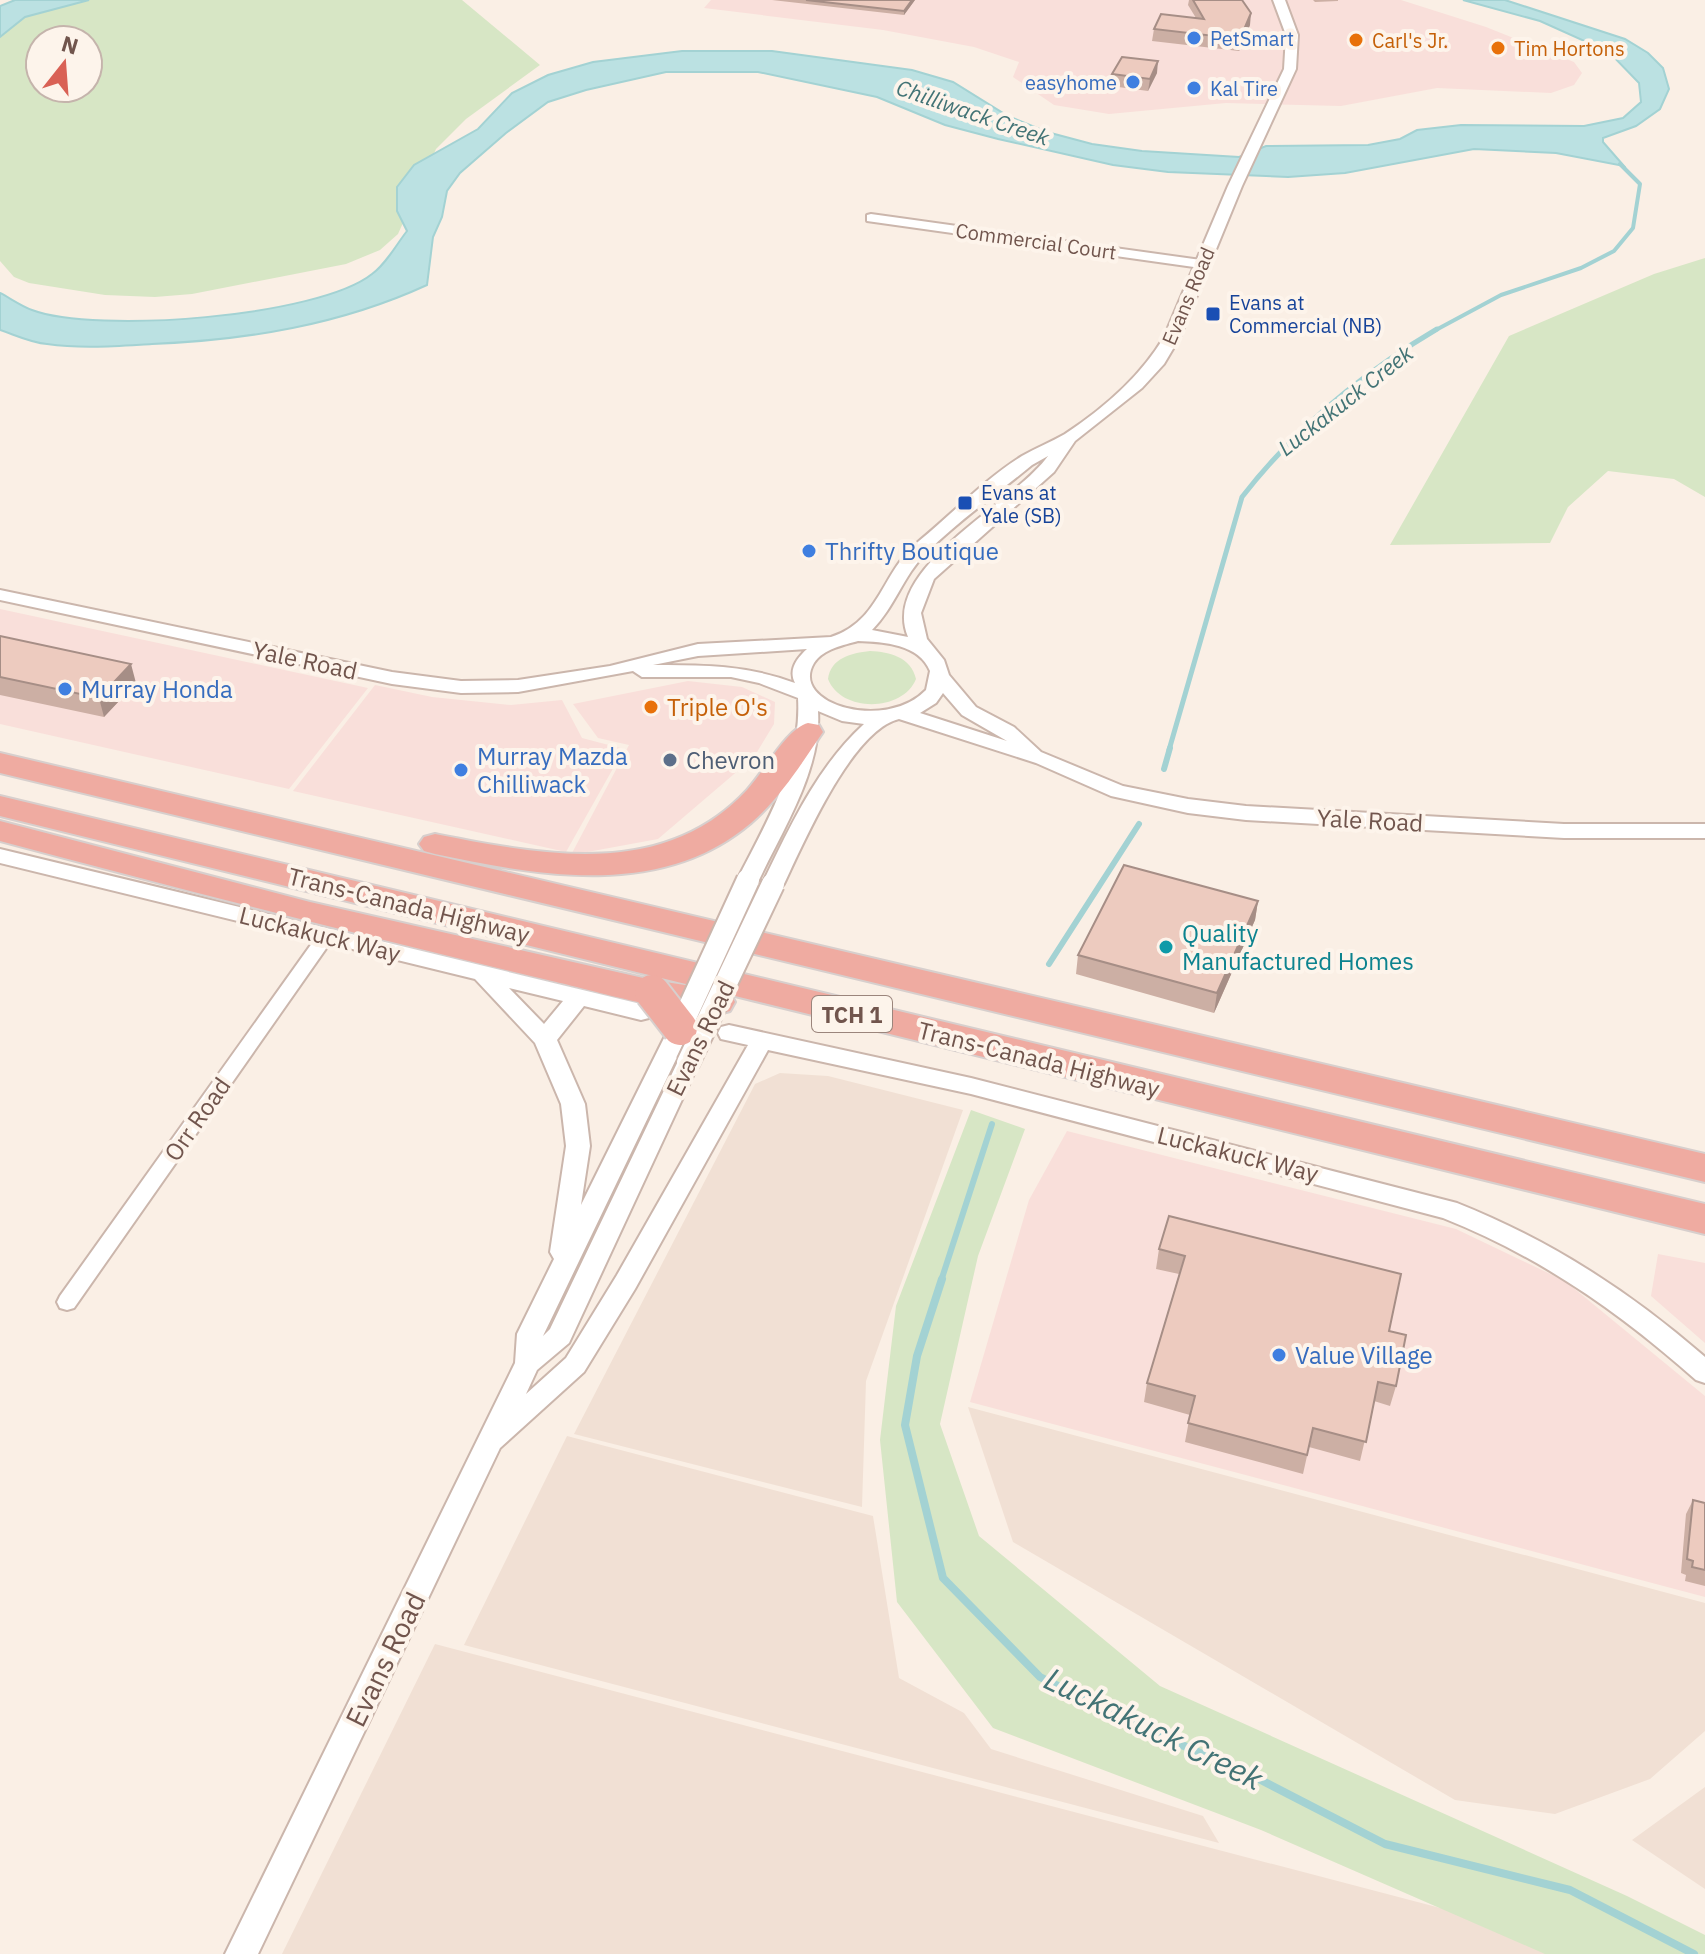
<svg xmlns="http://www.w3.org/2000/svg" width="1705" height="1954" viewBox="0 0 1705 1954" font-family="'IBM Plex Sans',sans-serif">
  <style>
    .residential { fill: #f1e0d4 }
    .commercial { fill: #f9dfda }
    .green { fill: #d7e6c5; fill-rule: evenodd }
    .water { fill: #bbe1e2; stroke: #a3d2d3; stroke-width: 2 }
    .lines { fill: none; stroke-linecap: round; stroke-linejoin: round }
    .stream-far3 { stroke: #a3d2d3; stroke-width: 4 }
    .stream-far2 { stroke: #a3d2d3; stroke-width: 5 }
    .stream-far1 { stroke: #a3d2d3; stroke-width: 6 }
    .stream { stroke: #a3d2d3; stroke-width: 8 }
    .minor-casing { stroke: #cbb6ac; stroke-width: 4 }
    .tertiary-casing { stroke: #cbb6ac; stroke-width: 4 }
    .motorway-casing { stroke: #d7cfcd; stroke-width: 4 }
    .minor { fill: #fff; fill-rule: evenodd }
    .tertiary { fill: #fff; fill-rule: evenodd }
    .motorway { fill: #efaba1; fill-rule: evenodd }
    .tertiary-bridge-casing { stroke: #cbb6ac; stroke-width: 26; stroke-linecap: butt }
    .motorway-bridge-casing { stroke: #d7cfcd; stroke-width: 38; stroke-linecap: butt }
    .tertiary-bridge { stroke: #fff; stroke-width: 22 }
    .motorway-bridge { stroke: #efaba1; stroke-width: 34 }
    .wall { fill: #ccafa4 }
    .shaded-wall { fill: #a68e86 }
    .building { fill: #edcbbf; stroke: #a68e86; stroke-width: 2 }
    .shop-dot { fill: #3f7fe0; stroke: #fdf4eb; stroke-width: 3 }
    .food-dot { fill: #e8710a; stroke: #fdf4eb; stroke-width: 3 }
    .transit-dot { fill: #1a4fb4; stroke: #fdf4eb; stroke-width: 3 }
    .service-dot { fill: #5c6f8a; stroke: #fdf4eb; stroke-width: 3 }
    .culture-dot { fill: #0f9aa8; stroke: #fdf4eb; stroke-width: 3 }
    .labels { text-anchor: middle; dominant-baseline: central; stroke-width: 8; stroke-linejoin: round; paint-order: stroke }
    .far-shop-label { font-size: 20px; fill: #366cbe; stroke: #fdf4eb; text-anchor: start }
    .far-food-label { font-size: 20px; fill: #c56008; stroke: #fdf4eb; text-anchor: start }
    .far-street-label { font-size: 20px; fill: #71554d; stroke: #fdf4eb }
    .far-transit-label { font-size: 20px; fill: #164399; stroke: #fdf4eb; text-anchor: start }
    .far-water-label { font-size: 22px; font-style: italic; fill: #427375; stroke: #fdf4eb }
    .shield { fill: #fdf4eb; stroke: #9b857c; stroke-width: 2 }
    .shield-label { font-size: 22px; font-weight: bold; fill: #71554d }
    .shop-label { font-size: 24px; fill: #366cbe; stroke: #fdf4eb; text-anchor: start }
    .street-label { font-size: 24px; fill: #71554d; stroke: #fdf4eb }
    .food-label { font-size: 24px; fill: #c56008; stroke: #fdf4eb; text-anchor: start }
    .service-label { font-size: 24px; fill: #4e5e75; stroke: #fdf4eb; text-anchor: start }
    .culture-label { font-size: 24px; fill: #0d838f; stroke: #fdf4eb; text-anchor: start }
    .near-street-label { font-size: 28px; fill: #71554d; stroke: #fdf4eb }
    .near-water-label { font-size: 32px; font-style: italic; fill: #427375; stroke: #fdf4eb }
  </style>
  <rect width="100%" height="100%" fill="#faefe5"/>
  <path class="residential" d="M780,1073L828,1076L963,1110L866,1381L862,1507L574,1434L755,1084Z
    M968,1407L1705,1603V1731L1650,1779L1555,1814L1455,1800L1013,1542Z
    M567,1436L873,1516L899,1678L964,1713L991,1749L1203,1816L1219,1843L464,1645Z
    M435,1644L1615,1954H282Z
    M1705,1787V1889L1632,1840Z"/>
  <path class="commercial" d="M711,0H1401L1486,27L1574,62L1582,73L1574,85L1551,93L1437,88L1341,106L1226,103L1109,114L1054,105L1013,77L1019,62L974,47L883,30L704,8Z
    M0,609L368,688L289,789L0,724Z
    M688,681L742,687L775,702L774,724L754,757L658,839L571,855L629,745L598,738L573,704Z
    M375,685L432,697L511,705L562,700L582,738L624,749L566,852L293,791Z
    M1067,1131L1456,1229L1565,1281L1705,1396V1597L970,1402L1029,1200Z
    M1658,1254L1705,1263V1343L1651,1296Z"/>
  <path class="green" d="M70,0H462L540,65L466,119L436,149L398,234L380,250L346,264L192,294L155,297L105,295L29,283L14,277L0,261V26ZM40,40H88V88H40Z
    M1705,258V497L1674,479L1608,471L1568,507L1550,543L1390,545L1509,336L1654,274Z
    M870,651C890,652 911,657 916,679C903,712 841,713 828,679C831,658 851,653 870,651Z
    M971,1110L1025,1129L978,1256L940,1424L979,1536L1160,1686L1627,1896L1705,1935V1954H1545L1261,1830L993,1728L897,1602L880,1440L896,1306Z"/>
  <path class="water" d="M15,0H89L25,17L0,37V6Z
    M1463,0H1505L1625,39L1648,53L1663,68L1669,89L1660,109L1636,126L1603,138V142L1624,166L1556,153L1474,149L1345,173L1288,177L1168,172L1113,165L998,139L945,125L877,97L758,72H666L586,90L548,102L506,133L460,173L447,191L442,217L433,237L427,285C340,325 247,340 152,344C117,346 82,349 47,344C31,343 15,335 0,330V293C10,298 21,306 32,310C96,334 318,317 372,274C386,264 396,245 407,231L397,211V187L414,165L478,129L512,93L548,75L593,62L682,51H772L912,70L953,82L1008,116L1047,132L1092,144L1142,151L1239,157L1266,146L1368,145L1400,139L1417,130L1461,125L1584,126L1623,118L1641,102L1639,83L1609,52L1540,21Z"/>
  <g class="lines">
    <path class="stream-far3" d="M1434,331L1501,295L1581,268L1614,251L1633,228L1640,184L1620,164"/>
    <path class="stream-far2" d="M1169,750L1242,497C1296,427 1361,374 1437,329"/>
    <path class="stream-far1" d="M1164,769L1170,748
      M1049,964L1139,824
      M941,1281L992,1124"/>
    <path class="stream" d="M942,1279L917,1356L905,1425L943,1578L1040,1677L1152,1732L1255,1777L1385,1844L1570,1890L1694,1954"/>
    <g class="minor-casing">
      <path id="minor" d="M871,214L1201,260L1207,264L1201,268L867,221V215Z
        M326,930L335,936L332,940L74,1308L67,1310L60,1308L57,1302L60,1296L320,932Z"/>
    </g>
    <g class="tertiary-casing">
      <path id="tertiary" d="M1273,0H1285L1298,35L1296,69L1242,186L1180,337L1164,364L1142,388L1075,441L1054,472L934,579L921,613L927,639L944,660L949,675L976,707L1014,727L1041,752L1123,786L1188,799L1246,806L1564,824H1705V838H1564L1246,820L1188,813L1111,796L1036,763L899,719C852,730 804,842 784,884L780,889H766L762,884C790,827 816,768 864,724L842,721L818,711C822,769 783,829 759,880L755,885H741L737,880C766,823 802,764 798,698L759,683L731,677H642L633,671L518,692L461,693L392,684L0,600V590L392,672L461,681L518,680L610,666L698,644L831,637C881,621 881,572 919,541C952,514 985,479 1022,456C1036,448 1051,442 1065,434C1103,409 1141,376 1164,337L1228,186L1284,69L1286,35ZM1048,456C1013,505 879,568 908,637L872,630C895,607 903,576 926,553C958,521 997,494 1032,465ZM858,641C884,642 919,644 930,671L926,690C886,732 789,704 814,663C823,649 844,645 858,641ZM807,649C797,658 788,670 795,683C747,665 703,665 653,665L698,656ZM943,693L962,715L1007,741L920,713L936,703Z
        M0,849L649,1006L652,1012L649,1018L641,1020L584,1006L557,1040L585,1104L590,1146L581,1205L672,1022H688L691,1028L543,1336L550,1329L680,1057L688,1055L696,1057L699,1063L569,1343L537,1370L526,1394L566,1358L617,1275L748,1045L721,1039L718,1033L721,1027L729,1025L971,1078L1457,1203C1550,1240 1629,1291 1705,1357V1383L1696,1380C1618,1311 1539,1256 1443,1218L971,1094L768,1050L635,1289L584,1372L500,1448L258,1954H225L515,1363L517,1334L554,1259L550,1252L566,1146L561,1104L535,1043L475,979L0,863ZM509,988L563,1001L544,1024Z"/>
    </g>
    <g class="motorway-casing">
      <path id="motorway" d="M808,723L819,725L823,732C802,763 780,798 751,823C662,899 539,876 435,854L424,851L419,844L424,837L435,834C542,855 664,880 747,790C764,772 787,728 808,723Z
        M0,753L1705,1154V1182L0,773Z
        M0,796L1705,1204V1234L731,995L735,1002L730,1011C696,1021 592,990 552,981C367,937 184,890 0,841V821L310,902L652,980L698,987L0,816Z"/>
    </g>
    <use href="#minor" class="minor"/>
    <use href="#tertiary" class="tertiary"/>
    <use href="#motorway" class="motorway"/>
    <g class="tertiary-bridge-casing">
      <path id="tertiary-bridge" d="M680,1028L748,880
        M688,1063L773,884"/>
    </g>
    <g class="motorway-bridge-casing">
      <path id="motorway-bridge" d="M652,992L680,1028"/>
    </g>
    <use href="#tertiary-bridge" class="tertiary-bridge"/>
    <use href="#motorway-bridge" class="motorway-bridge"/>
  </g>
  <path class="wall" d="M772,0H915L904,15Z
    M1189,0H1242L1250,25L1239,51L1152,41L1154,29L1196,18L1188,5Z
    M1313,0H1338V1L1315,2Z
    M1157,73L1148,91L1111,86L1112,74Z
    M0,636L136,683L104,717L0,695Z
    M1258,901L1255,920L1214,1013L1076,974L1078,955Z
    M1169,1216L1389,1331L1396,1386L1390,1406L1374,1401L1360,1461L1309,1447L1303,1474L1185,1442L1190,1415L1144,1402L1147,1383L1179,1274L1156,1269L1159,1249Z
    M1693,1500L1705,1503V1586L1685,1581L1686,1575L1681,1573L1686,1514Z"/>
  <path class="shaded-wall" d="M912,0H915L904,15V11Z
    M1251,13L1250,25L1239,51L1240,39Z
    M1158,61L1157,73L1148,91L1150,79Z
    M131,664L136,683L104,717L99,698Z
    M1258,901L1255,920L1214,1013L1217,993Z"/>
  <path class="building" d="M806,0H912L904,11Z
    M1193,0H1242L1251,13L1240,39L1154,29L1161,14L1204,19Z
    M1122,57L1158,61L1150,79L1112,74Z
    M0,636L131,664L99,698L0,677Z
    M1124,865L1258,901L1217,993L1078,955Z
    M1169,1216L1401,1274L1389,1331L1406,1335L1396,1386L1378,1382L1366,1442L1313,1428L1307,1455L1188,1423L1195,1396L1147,1383L1185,1256L1159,1249Z
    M1693,1500L1705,1503V1570L1692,1567L1693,1561L1687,1559Z"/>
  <g class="shop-dot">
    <circle cx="1194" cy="38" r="8"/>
    <circle cx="1133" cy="82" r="8"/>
    <circle cx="1194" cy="88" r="8"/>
    <circle cx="809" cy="551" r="8"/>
    <circle cx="65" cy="689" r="8"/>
    <circle cx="461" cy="770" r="8"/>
    <circle cx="1279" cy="1355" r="8"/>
  </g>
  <g class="food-dot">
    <circle cx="1356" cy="40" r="8"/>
    <circle cx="1498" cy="48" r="8"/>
    <circle cx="651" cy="707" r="8"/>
  </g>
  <g class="transit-dot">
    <rect x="1205" y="306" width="16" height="16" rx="4"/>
    <rect x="957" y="495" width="16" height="16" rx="4"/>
  </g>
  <circle class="service-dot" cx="670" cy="760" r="8"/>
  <circle class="culture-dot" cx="1166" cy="947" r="8"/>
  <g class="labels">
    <g class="far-shop-label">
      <text x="1210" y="38">PetSmart</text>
      <text x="1117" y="82" text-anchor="end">easyhome</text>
      <text x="1210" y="88">Kal Tire</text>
    </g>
    <g class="far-food-label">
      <text x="1372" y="40">Carl's Jr.</text>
      <text x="1514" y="48">Tim Hortons</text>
    </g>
    <g class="far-street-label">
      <text transform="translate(1036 241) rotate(8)">Commercial Court</text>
      <text transform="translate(1188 296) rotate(-67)">Evans Road</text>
    </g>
    <g class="far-transit-label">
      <text x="1229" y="302">Evans at<tspan x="1229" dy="23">Commercial (NB)</tspan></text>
      <text x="981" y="492">Evans at<tspan x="981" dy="23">Yale (SB)</tspan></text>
    </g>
    <g class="far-water-label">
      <text transform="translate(973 112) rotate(19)">Chilliwack Creek</text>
      <text transform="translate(1345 400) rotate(-38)">Luckakuck Creek</text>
    </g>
    <rect class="shield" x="812" y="996" width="80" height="36" rx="6"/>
    <g class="shield-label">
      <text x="852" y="1014">TCH 1</text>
    </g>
    <g class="shop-label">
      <text x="825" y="551">Thrifty Boutique</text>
      <text x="81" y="689">Murray Honda</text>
      <text x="477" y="756">Murray Mazda<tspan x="477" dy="28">Chilliwack</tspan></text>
      <text x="1295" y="1355">Value Village</text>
    </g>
    <g class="street-label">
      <text transform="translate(305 660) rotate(12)">Yale Road</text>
      <text transform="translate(1370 820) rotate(3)">Yale Road</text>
      <text transform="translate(409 905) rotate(14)">Trans-Canada Highway</text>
      <text transform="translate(320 934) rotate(14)">Luckakuck Way</text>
      <text transform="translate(700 1038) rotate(-64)">Evans Road</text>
      <text transform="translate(1039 1059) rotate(14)">Trans-Canada Highway</text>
      <text transform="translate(197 1119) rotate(-55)">Orr Road</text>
      <text transform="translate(1238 1154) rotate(14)">Luckakuck Way</text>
    </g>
    <g class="food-label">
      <text x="667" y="707">Triple O's</text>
    </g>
    <g class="service-label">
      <text x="686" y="760">Chevron</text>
    </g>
    <g class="culture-label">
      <text x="1182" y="933">Quality<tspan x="1182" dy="28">Manufactured Homes</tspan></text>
    </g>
    <g class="near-street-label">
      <text transform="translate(385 1659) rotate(-64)">Evans Road</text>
    </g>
    <g class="near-water-label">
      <text transform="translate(1154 1728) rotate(26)">Luckakuck Creek</text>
    </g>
  </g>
  <g transform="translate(64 64) rotate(17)"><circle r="38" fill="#fdf4eb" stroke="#c5b4ac" stroke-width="2"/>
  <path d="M0-6L14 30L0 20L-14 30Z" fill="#d96155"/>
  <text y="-12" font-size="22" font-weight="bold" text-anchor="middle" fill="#71554d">N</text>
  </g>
</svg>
